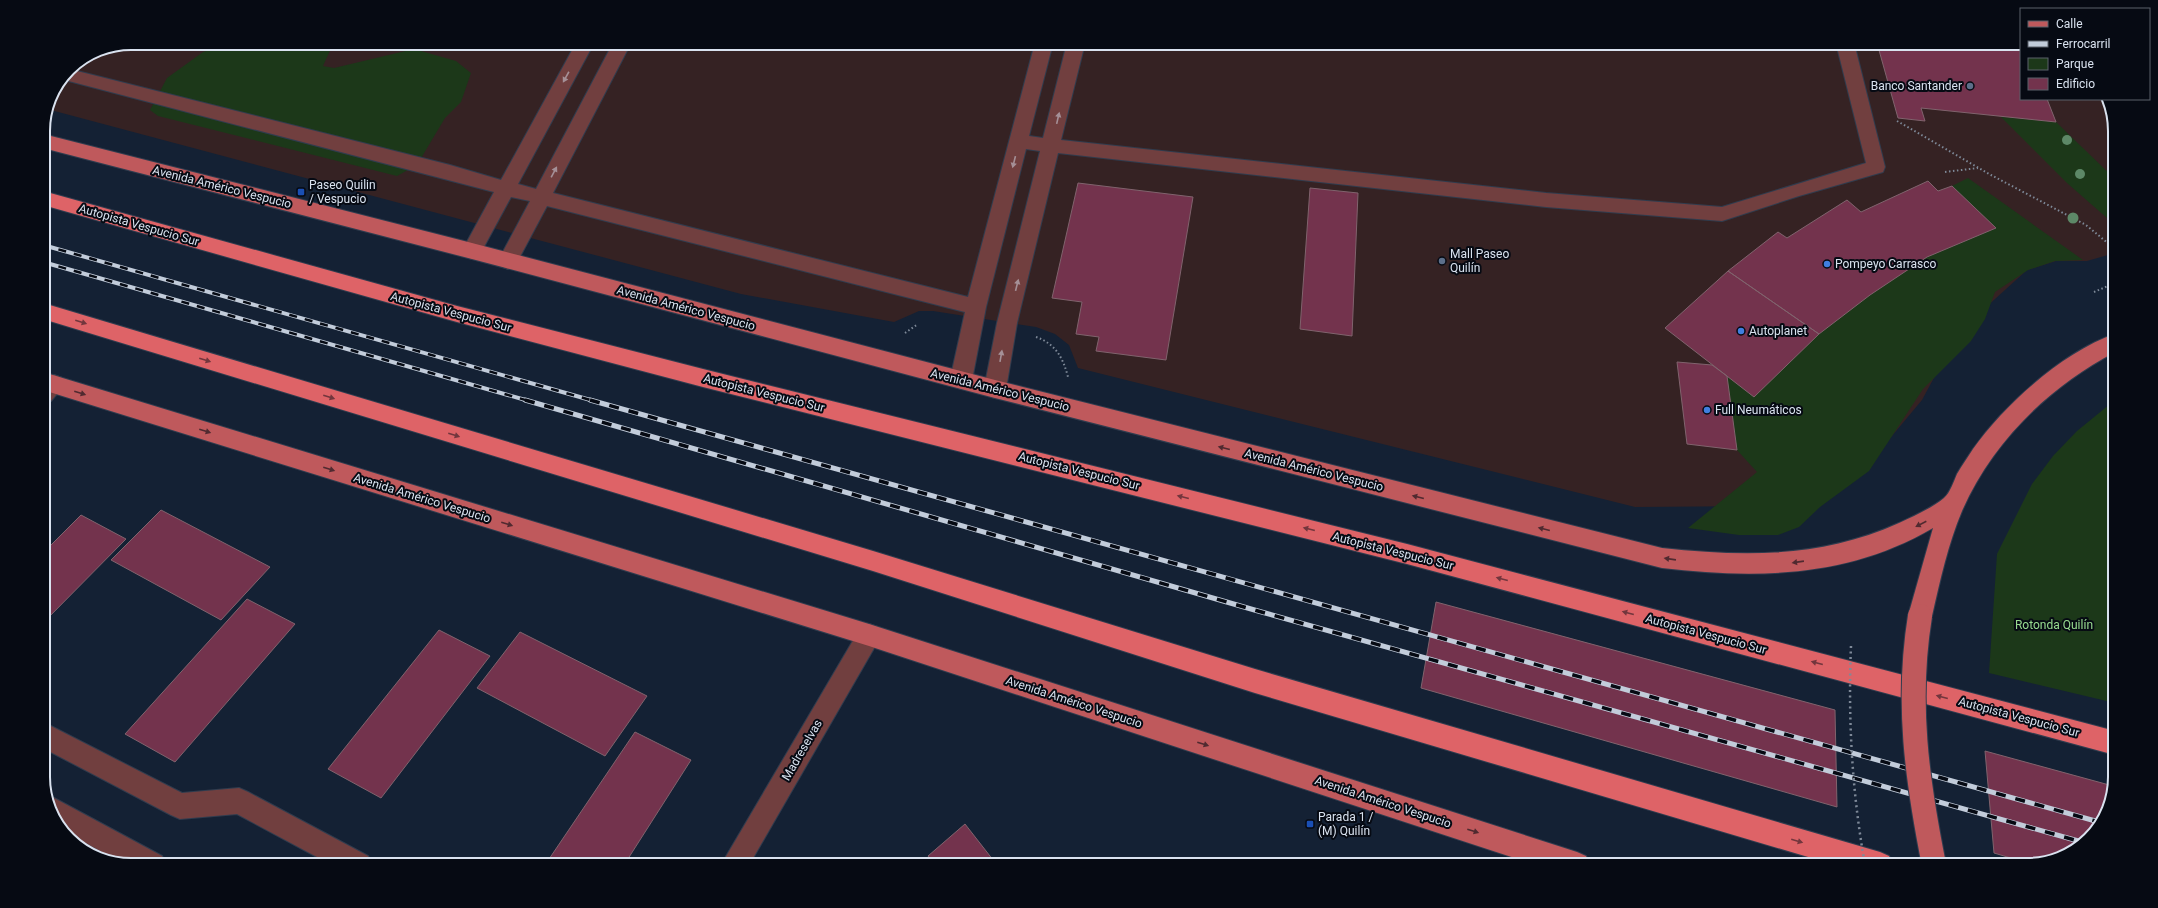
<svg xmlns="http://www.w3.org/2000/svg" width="2158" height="908" viewBox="0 0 2158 908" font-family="Roboto,sans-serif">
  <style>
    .commercial { fill: #352223 }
    .green { fill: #1c3819 }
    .building { fill: #73334d; stroke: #80636d }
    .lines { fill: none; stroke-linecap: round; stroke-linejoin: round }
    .minor-casing { stroke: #303c4e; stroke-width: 2 }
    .major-casing { stroke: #303c4e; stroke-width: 2 }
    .highway-casing { stroke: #303c4e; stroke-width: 2 }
    .path { stroke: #7e8998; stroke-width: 2; stroke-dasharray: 1.5 2.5; stroke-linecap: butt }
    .minor { fill: #713f3f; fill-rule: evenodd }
    .major { fill: #bf595c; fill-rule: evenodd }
    .highway { fill: #de6367; fill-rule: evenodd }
    .rail-far1-casing { stroke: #c2ccda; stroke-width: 4 }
    .rail-casing { stroke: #c2ccda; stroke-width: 5 }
    .rail-far1 { stroke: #060a13; stroke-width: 2.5; stroke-dasharray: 8; stroke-linecap: butt }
    .rail { stroke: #060a13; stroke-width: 3.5; stroke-dasharray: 10; stroke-linecap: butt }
    .major-bridge-casing { stroke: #303c4e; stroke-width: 26; stroke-linecap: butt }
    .path-bridge { stroke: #7e8998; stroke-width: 2.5; stroke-dasharray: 2 3.5; stroke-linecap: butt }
    .major-bridge { stroke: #bf595c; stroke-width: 24 }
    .tree { fill: #5d8867 }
    .oneway { fill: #a59097 }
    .oneway2 { fill: #72363d }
    .oneway3 { fill: #502a30 }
    .service-dot { fill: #5c6f8a; stroke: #060a13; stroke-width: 1.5 }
    .transit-dot { fill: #1a4fb4; stroke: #060a13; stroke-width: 1.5 }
    .shop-dot { fill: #3f7fe0; stroke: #060a13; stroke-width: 1.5 }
    .labels { text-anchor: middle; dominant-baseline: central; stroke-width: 4; stroke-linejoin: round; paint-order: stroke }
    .poi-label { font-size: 12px; fill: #d9e2ef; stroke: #060a13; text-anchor: start }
    .street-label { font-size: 12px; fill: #d9e2ef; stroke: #060a13 }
    .park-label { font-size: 12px; fill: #98dc90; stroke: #060a13 }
    .rim { fill: none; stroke: #d9e2ef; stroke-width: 2 }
  </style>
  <rect width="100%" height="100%" fill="#142134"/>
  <path class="commercial" d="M131,43H2021V99H2105L2115,125V253L2087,261H2056L2027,270L1984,309L1943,361L1922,400L1876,455L1764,506L1635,507L1078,368L1069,345L1055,334L1036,327L933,311H919L894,322L741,294L47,109L52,92L69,69L97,50Z"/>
  <path class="green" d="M230,43L333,44L323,66L334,68L414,49L456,61L471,73L461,102L445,118L417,165L397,176L158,116L150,110L167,78L203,52Z
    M2001,117L2056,122L2115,179V225L2067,183Z
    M1968,178L2083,260L2055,261L2028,270L1995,292L1985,319L1971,341L1923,389L1869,471L1820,507L1799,527L1778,535H1739L1688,528L1757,472L1737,450L1727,376L1754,396L1819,334L1870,295L1927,257L1996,228L1952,186Z
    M2115,400V703L1989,673L1997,554L2032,484L2053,456L2077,431Z"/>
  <path class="building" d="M1877,43H1978L2021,48V99H2047L2056,122L1921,108L1925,121L1898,118Z
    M1928,181L1938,191L1952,186L1996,228L1927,257L1870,295L1819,334L1728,271L1778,232L1787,238L1847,200L1861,212Z
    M1078,183L1193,197L1166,360L1096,351L1099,337L1076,334L1082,302L1052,298Z
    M1310,188L1358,193L1352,336L1300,329Z
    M1728,271L1819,334L1754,397L1665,328Z
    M1677,362L1712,365L1727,376L1737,450L1687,444Z
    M161,510L270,567L221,620L111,560Z
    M81,515L126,539L43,623V553Z
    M247,599L295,624L175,762L125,734Z
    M1436,602L1835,710L1837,807L1421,688Z
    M439,630L490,656L381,798L328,769Z
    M520,632L647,696L605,756L477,688Z
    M635,732L691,760L624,865H545Z
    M1985,751L2113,786L2108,811L2076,850L2031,864L1994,853Z
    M965,824L997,865H935L928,856Z"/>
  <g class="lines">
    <g class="minor-casing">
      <path id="minor" d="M576,43H594L518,184L536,189L613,43H631L553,193L968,297L1035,43H1053L1029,136L1043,138L1067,43H1085L1061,140L1546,193L1722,207L1866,163L1836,43H1854L1885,167L1883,172L1799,196L1722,221L1546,207L1058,153L1017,323L1006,389L1003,395L995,398L987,395L984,389L997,323L1040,151L1026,149L986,307L972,380L968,386L961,389L954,386L950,380L965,312L547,206L515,266L508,269L501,266L498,261L530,201L511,197L479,256L472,259L465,256L462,251L494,192L61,79L69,69L450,165L501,180Z
        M54,375L62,378L65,384L51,401L43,404V381Z
        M869,624L877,627L881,635L877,643L749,865H721L861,627Z
        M43,722L182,793L239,788L248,792L368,856L372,865H332L237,814L180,819L171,815L43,748Z
        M54,798L162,856L166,865L124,864L60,829L49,800Z"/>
    </g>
    <g class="major-casing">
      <path id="major" d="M43,134L472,243L995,380L1662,548C1746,557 1821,558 1899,523C1914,516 1932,508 1944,498C1950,493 1954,481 1957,474C1962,465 1968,457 1973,449C2004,405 2064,351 2115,334V352C2049,387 1992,442 1962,511C1948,544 1940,581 1932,616L1928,624L1920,627L1912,624L1908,616L1933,528C1848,578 1756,579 1662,568L995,398L472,259L43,148Z
        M43,372L869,624L1577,852L1586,856L1590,865H1536L869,646L43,390Z"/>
    </g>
    <g class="highway-casing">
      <path id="highway" d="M43,191L457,306L703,369L1407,544L2115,731V755L1407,564L703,387L457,322L43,205Z
        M43,303L873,551L1255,669L1880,852L1889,856L1893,865H1835L1255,693L873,571L43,319Z"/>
    </g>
    <path class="path" d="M1897,121L1991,175L2086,225L2115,249
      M1945,172L1978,168
      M2094,292L2115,283
      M905,333L918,324
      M1036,337C1056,344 1063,358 1068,377"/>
    <use href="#minor" class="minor"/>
    <use href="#major" class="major"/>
    <use href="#highway" class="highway"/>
    <g class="rail-far1-casing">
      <path id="rail-far1" d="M43,245L594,401
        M43,262L529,401"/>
    </g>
    <g class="rail-casing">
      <path id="rail" d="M525,400L1258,611L2082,842
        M590,400L2099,822"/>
    </g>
    <use href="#rail-far1" class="rail-far1"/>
    <use href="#rail" class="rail"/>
    <g class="major-bridge-casing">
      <path id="major-bridge" d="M1920,616C1906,702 1917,780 1934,865"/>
    </g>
    <path class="path-bridge" d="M1851,646C1848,720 1852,792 1865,865"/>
    <use href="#major-bridge" class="major-bridge"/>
  </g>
  <g class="tree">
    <circle cx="2067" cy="140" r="5"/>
    <circle cx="2080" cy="174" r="5"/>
    <circle cx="2073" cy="218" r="5.5"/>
  </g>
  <defs><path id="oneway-solid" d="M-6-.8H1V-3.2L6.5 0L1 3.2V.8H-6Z"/></defs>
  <g class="oneway">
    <use href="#oneway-solid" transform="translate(566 77) rotate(119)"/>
    <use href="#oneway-solid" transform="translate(1058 118) rotate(-77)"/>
    <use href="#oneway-solid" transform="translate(1014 162) rotate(104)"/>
    <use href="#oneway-solid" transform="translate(554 172) rotate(-62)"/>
    <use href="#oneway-solid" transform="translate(1017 285) rotate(-76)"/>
    <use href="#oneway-solid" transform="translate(1001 356) rotate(-80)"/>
  </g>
  <g class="oneway2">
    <use href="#oneway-solid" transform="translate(81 322) rotate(17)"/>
    <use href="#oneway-solid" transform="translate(205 360) rotate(17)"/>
    <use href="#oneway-solid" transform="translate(329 397) rotate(17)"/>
    <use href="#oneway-solid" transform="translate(454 435) rotate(17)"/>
    <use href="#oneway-solid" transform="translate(1183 497) rotate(-166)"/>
    <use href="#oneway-solid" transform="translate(1309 529) rotate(-166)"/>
    <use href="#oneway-solid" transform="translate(1502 579) rotate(-165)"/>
    <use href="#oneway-solid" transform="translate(1628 613) rotate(-165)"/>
    <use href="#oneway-solid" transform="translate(1817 663) rotate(-165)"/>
    <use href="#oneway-solid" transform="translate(1942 697) rotate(-165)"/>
    <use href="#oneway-solid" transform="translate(1797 841) rotate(16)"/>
  </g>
  <g class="oneway3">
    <use href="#oneway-solid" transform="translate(80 393) rotate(17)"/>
    <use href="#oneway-solid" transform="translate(205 431) rotate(17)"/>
    <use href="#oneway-solid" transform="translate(1224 448) rotate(-166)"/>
    <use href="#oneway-solid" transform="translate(329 469) rotate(17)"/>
    <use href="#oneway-solid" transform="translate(1418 497) rotate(-166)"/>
    <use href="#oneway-solid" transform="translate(507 524) rotate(17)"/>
    <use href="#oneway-solid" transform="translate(1921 524) rotate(153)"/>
    <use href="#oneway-solid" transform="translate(1544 529) rotate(-166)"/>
    <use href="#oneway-solid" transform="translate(1670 559) rotate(-172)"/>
    <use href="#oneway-solid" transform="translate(1798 562) rotate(172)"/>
    <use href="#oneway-solid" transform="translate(1203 744) rotate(18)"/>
    <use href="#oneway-solid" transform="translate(1473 831) rotate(18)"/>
  </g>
  <g class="service-dot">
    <circle cx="1970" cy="86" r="4"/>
    <circle cx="1442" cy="261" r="4"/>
  </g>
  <g class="transit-dot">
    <rect x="297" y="188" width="8" height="8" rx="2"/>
    <rect x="1306" y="820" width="8" height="8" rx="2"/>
  </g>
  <g class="shop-dot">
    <circle cx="1827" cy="264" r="4"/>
    <circle cx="1741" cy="331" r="4"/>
    <circle cx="1707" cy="410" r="4"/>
  </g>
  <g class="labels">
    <g class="poi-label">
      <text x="1962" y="86" text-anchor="end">Banco Santander</text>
      <text x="309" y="185">Paseo Quilin<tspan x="309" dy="14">/ Vespucio</tspan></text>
      <text x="1450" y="254">Mall Paseo<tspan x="1450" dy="14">Quilín</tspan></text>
      <text x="1835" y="264">Pompeyo Carrasco</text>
      <text x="1749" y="331">Autoplanet</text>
      <text x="1715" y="410">Full Neumáticos</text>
      <text x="1318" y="817">Parada 1 /<tspan x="1318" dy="14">(M) Quilín</tspan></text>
    </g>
    <g class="street-label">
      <text transform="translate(222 187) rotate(14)">Avenida Américo Vespucio</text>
      <text transform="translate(139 225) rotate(16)">Autopista Vespucio Sur</text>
      <text transform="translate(686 308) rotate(15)">Avenida Américo Vespucio</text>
      <text transform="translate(451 312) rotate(15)">Autopista Vespucio Sur</text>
      <text transform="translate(1000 390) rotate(14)">Avenida Américo Vespucio</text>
      <text transform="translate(764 393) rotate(14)">Autopista Vespucio Sur</text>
      <text transform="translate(1314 470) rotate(14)">Avenida Américo Vespucio</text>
      <text transform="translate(1079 471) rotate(14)">Autopista Vespucio Sur</text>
      <text transform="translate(422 498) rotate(17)">Avenida Américo Vespucio</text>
      <text transform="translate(1393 551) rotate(14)">Autopista Vespucio Sur</text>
      <text transform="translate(1706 634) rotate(15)">Autopista Vespucio Sur</text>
      <text transform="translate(1074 702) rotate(18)">Avenida Américo Vespucio</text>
      <text transform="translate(2019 717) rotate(15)">Autopista Vespucio Sur</text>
      <text transform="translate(802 750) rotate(-60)">Madreselvas</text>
      <text transform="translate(1383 802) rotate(18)">Avenida Américo Vespucio</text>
    </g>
    <g class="park-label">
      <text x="2054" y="625">Rotonda Quilín</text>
    </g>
  </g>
  <path d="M0 0H2158V908H0ZM131 50H2027A81 81 0 0 1 2108 131V777A81 81 0 0 1 2027 858H131A81 81 0 0 1 50 777V131A81 81 0 0 1 131 50Z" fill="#060a13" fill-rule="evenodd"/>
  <path class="rim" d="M131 50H2027A81 81 0 0 1 2108 131V777A81 81 0 0 1 2027 858H131A81 81 0 0 1 50 777V131A81 81 0 0 1 131 50Z"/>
  <rect x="2020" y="8" width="130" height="92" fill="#060a13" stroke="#5a606b"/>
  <rect x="2028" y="21" width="20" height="6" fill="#bf595c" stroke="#5a606b"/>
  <text x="2056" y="28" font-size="12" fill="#d9e2ef">Calle</text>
  <rect x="2028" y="41" width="20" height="6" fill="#c2ccda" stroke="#5a606b"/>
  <text x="2056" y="48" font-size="12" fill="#d9e2ef">Ferrocarril</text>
  <rect x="2028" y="58" width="20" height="12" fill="#1c3819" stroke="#5a606b"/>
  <text x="2056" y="68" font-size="12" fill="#d9e2ef">Parque</text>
  <rect x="2028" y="78" width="20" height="12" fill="#73334d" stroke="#5a606b"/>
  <text x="2056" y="88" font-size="12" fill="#d9e2ef">Edificio</text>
</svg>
